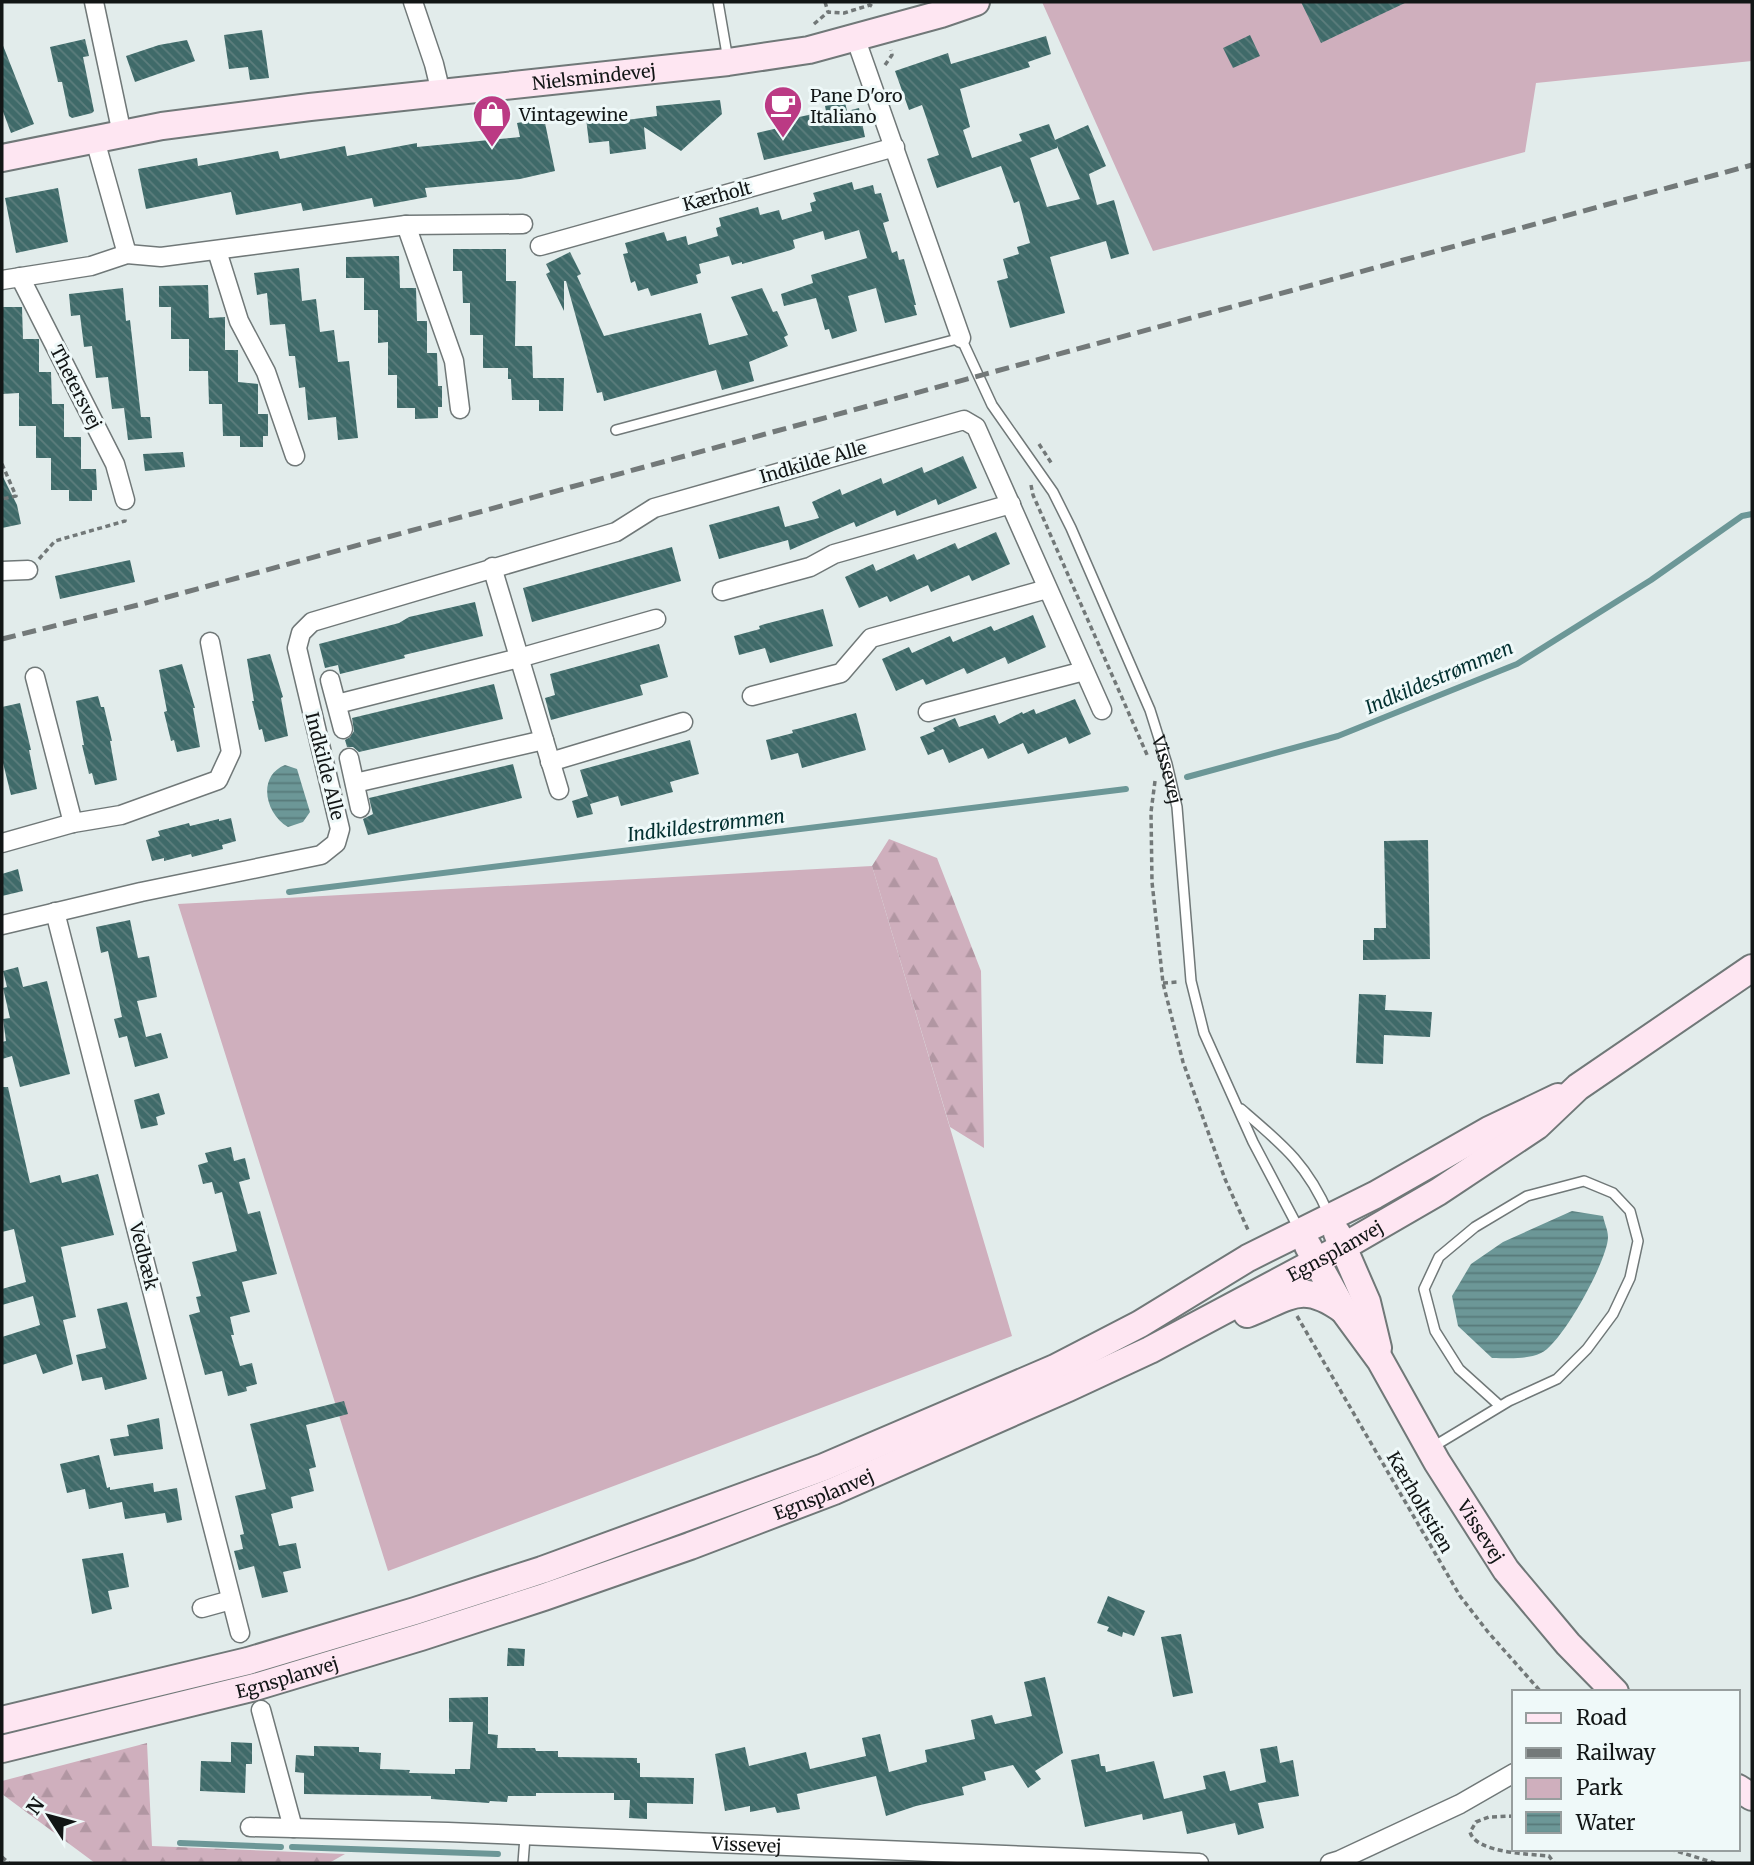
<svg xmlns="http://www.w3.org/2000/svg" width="1754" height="1865" viewBox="0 0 1754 1865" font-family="Merriweather,serif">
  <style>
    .green { fill: #cfafbd }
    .forest { fill: url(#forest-firs) }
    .water { fill: url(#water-rules) }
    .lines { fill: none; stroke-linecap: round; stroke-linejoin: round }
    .stream { stroke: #6c9797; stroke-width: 6 }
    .building { fill: url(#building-back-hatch); fill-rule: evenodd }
    .lane-casing { stroke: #707878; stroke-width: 12 }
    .street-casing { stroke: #707878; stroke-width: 21 }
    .secondary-casing { stroke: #707878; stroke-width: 30 }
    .path { stroke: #727878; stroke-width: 3.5; stroke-dasharray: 5 3.5; stroke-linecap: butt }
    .lane { stroke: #fff; stroke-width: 9 }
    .street { stroke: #fff; stroke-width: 18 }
    .secondary { stroke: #fee6f2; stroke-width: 26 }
    .rail { stroke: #737979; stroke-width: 5; stroke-dasharray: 14 7; stroke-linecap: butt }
    .labels { text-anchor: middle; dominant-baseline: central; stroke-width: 6; stroke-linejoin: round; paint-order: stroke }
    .street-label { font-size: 18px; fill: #121616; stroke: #eff9f9 }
    .poi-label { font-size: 18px; fill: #121616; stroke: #eff9f9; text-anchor: start }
    .water-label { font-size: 19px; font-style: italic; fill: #033131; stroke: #eff9f9 }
  </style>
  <defs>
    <pattern id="forest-firs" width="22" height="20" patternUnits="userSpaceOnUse" patternTransform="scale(1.75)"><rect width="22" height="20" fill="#cfafbd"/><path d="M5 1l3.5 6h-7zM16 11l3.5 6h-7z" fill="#b196a2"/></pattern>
    <pattern id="water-rules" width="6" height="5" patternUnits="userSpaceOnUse" patternTransform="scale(1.75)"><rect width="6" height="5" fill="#6c9797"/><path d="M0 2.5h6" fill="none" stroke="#577a7a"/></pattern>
    <pattern id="building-back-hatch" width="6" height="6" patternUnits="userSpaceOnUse" patternTransform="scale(1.75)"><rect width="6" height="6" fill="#3f6a69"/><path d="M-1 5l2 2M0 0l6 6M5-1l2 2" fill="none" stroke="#5d7e7d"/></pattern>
  </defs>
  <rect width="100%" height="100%" fill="#e2eceb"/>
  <path class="green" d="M1042,2H1752V61L1536,83L1525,152L1153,251Z
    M872,866L1012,1336L388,1571L178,904Z"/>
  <path class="forest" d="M889,839L937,858L981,971L984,1148L950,1127L872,866Z
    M147,1743L152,1846L345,1854L329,1863H95L2,1794V1781Z"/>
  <path class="water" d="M285,765L297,769L310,812L303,822L288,827C265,814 257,776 285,765Z
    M1572,1211L1603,1216C1604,1222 1608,1230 1608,1237C1608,1260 1561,1345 1541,1353C1526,1360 1507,1358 1492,1358L1458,1326L1452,1296L1471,1264L1503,1242Z"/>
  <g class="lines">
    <path class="stream" d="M1187,777L1338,736L1517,664L1651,580L1742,516L1752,514
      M289,892L1126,789
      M180,1843L281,1847
      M292,1847L498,1854"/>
  </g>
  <path class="building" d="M1301,2H1407L1321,43Z
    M262,30L269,78L250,80L248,67L229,69L224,35Z
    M1250,35L1260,56L1233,68L1223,48Z
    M1046,36L1051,54L1028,62L1030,67L960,89L970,127L963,130L972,158L1022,141L1019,134L1049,124L1055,140L1088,125L1106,166L1089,174L1097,205L1114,200L1129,254L1111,259L1106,241L1050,257L1065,313L1010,328L997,281L1008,278L1003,259L1019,254L1017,247L1030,243L1019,201L1014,203L1001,166L937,188L927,159L939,155L922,105L909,110L895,71L948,53L951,64ZM1057,146L1080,199L1047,207L1030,158L1057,148Z
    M85,39L89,56L83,57L94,111L92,113L72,118L69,116L62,82H58L50,47Z
    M187,40L195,61L135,82L126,56L159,45Z
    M2,43L34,124L11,133L2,109Z
    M720,100L722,114L681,151L644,127L646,149L610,154L609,141L589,143L586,118L610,115L611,122L657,116L656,106Z
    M845,102L847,111L859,108L865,137L764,160L757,133L787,126L786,120L826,111L825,106Z
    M544,118L555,171L520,179L425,188L427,197L374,207L372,198L303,211L301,203L236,215L231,192L146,209L138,169L197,158L198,166L278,151L280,159L345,146L347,156L417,143V147L520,137L517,123Z
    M852,182L854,190L873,185L875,194L881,193L889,221L883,223L892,253L897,251L899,260L904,259L916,305H914L917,315L885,323L876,288L848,296L857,331L832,339L829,329L825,330L816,298L784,306L781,294L813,283L811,275L867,258L859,230L825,240L823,231L793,240L795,248L791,250L742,264V262L732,265L729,256L699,264L701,273L696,275L698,283L651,296L648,288L638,291L635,281L631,283L623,254L628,253L625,243L664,232L667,241L686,236L688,245L718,236L716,228L721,226L719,218L758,207L760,215L779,210L782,220L812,211L810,203L816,201L813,193Z
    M58,188L68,242L16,253L5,198Z
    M453,249H506V281H516L515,346H532L533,378H564L563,411H539V400H512L511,379H508V368H483V335H470V303H463L462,271H453Z
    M570,252L581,274L577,276L604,336L701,313L709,345L748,335L731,297L762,288L773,312L777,311L788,335L784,337L788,346L749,362L754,381L722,390L716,370L604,401L602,392L597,393L566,281H564V311L546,274L550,272L546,264Z
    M399,256L400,288H416L417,321H427V353H437L438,386H442V407H438V418L415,419V408H397V375H388V342L378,343V310H364V278H346V257Z
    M299,268L302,301L316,299L320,332L334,330L338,362L349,361L358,438L338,440L336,417L308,420L305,387L299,388L295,356H289L285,324L270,325L267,293L257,295L254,273Z
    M208,285L209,318L225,317V350H238V382L258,384V414H268V436H263V447H240V436H223L222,404H209L208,371H189V339H171V307H159V286Z
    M123,288L126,321L130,320L141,417H150L152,438L128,440L124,408L112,409L108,377L96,378L92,346L84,347L80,315L71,316L69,294Z
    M2,307H22L23,339H39V372H51L52,404H64V437H81V469H96L97,490H92V501H69V490H51V458H36V426H19V393L2,394Z
    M183,452L185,467L145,471L143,454Z
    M963,456L977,488L938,505L936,499L897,516L895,510L856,527L854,522L790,550L788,540L719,559L709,525L779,506L785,527L819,518L812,502L840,489L842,495L881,478L883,484L922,467L924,473Z
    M2,475L17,505L21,524L2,528Z
    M996,532L1010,564L972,581L969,575L931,592L928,585L890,602L887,596L859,608L845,577L873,564L876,571L914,554L917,560L955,543L958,549Z
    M672,547L681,581L532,622L523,588Z
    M130,560L135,582L60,599L55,576Z
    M475,602L483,636L404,655L405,658L340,674L338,665L325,668L319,644L399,623L409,617Z
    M823,609L833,646L770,663L765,648L739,655L734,636L760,629L759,626L765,624Z
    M1033,615L1046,647L1008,664L1005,657L967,674L964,668L926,685L923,679L896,691L882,659L909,647L912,653L950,636L953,642L991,626L994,631Z
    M659,644L668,677L640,685L643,695L551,720L545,698L555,695L550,674Z
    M270,654L283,697L281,698L288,736L265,742L262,729L259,730L252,701H254L247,659Z
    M182,664L195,708H193L200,747L177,752L174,740L171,741L164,712L167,711L159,670Z
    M494,684L503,719L359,752L353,747H347L345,740L350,737L354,731L352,718Z
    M98,696L101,707H104L112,741H110L117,780L95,785L92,773L89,774L82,745H84L76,701Z
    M1075,699L1091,734L1069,744L1066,737L1028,754L1023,743L988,759L983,748L949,763L943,749L928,755L920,737L935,731L933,728L955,718L959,727L995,715L999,724L1022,712L1023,714L1034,709L1036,714Z
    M20,703L31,750H29L37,789L11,795L2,759V707Z
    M856,713L866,750L802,768L798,753L771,760L766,740L793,733L792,730L797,729Z
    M690,740L699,774L670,782L673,792L621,806L618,796L590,804L588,797L593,814L577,818L572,801L588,796L580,770Z
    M513,764L522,798L368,835L363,819L373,814L369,798Z
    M231,818L236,841L222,845L223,849L192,857L191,854L164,861V858L152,861L146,840L160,836L158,831L189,823L190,826L219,819V821Z
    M1428,840L1430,959L1363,960V940H1374V928H1386L1384,841Z
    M18,869L23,891L2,896V874Z
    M130,920L138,958L149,956L157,997L137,1001L146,1037L161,1033L168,1058L135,1067L127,1036L119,1038L114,1019L122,1017L108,951L101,953L96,927Z
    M18,967L23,987L47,981L70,1074L20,1087L12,1056L2,1059V1042L6,1041L3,1019L10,1018L3,988L7,987L3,971Z
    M1359,994L1386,995L1385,1010L1432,1012L1430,1037L1384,1035L1383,1064L1356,1063Z
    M2,1087H8L30,1183L60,1175L62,1183L98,1174L114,1235L61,1247L76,1317L63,1320L73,1364L43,1374L36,1354L2,1365V1337L40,1325L33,1296L2,1305V1289L26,1282L14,1229L2,1232Z
    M159,1093L165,1114L156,1117L158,1125L141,1129L134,1100Z
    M231,1147L234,1161L245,1158L250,1179L239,1182L248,1214L260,1211L277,1274L242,1282L250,1312L230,1317L234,1335H231L240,1366L252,1363L257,1384L246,1387L247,1391L228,1396L222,1371L205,1375L189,1315L200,1312L196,1297L201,1296L192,1262L237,1251L222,1192L215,1194L212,1182L203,1184L198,1165L208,1162L205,1153Z
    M127,1302L147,1379L105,1390L102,1377L82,1381L76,1355L106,1348L97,1309Z
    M344,1401L348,1414L306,1425L316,1467L309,1469L314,1491L291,1497L293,1508L271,1514L279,1546L296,1543L301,1568L283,1572L288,1592L262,1598L254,1566L239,1570L234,1551L243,1549L240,1535L244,1534L235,1496L266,1489L250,1424Z
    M159,1418L163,1449L114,1456L110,1439L129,1436L127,1425Z
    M99,1455L107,1488L110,1487V1490L153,1483L154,1492L177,1488L182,1520L167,1523L165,1513L125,1519L122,1502L89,1509L85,1489L67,1493L60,1464Z
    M123,1553L129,1587L108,1591L112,1609L92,1614L82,1559Z
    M1108,1596L1145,1611L1134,1636L1123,1632L1122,1637L1107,1631L1109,1627L1097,1623Z
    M1181,1634L1193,1693L1173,1697L1161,1637Z
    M508,1648L525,1649L524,1666H507Z
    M1045,1677L1063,1753L1035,1771L1041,1779L1028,1788L1013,1765L984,1772L986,1780L962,1787L964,1795L916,1806L886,1816L876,1776L797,1794L800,1809L777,1813L775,1807L750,1812V1806L725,1811L715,1754L745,1747L749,1766L806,1752L810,1769L866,1756L862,1738L880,1734L889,1772L927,1762L925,1750L975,1739L971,1720L992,1715L995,1724L1032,1716L1024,1682Z
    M488,1697V1734L498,1735L497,1748H535L536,1751H558V1757L637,1758V1763H640V1777L694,1778L693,1804L647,1803V1819L629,1818L630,1800H614V1793H536V1796H508L507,1802L490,1801L489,1803L431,1799V1796L304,1794V1773L295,1772L296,1755L314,1756V1746L359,1747V1752L381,1753L380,1769L410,1770L409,1773L455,1774V1769H470L473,1722H449V1698Z
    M231,1742L252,1743V1764H246L245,1793L200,1791L201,1761L231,1762Z
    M1277,1746L1280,1763L1293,1760L1299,1796L1258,1803L1264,1828L1238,1835L1235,1823L1187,1834L1182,1811L1143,1820L1142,1814L1085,1827L1071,1760L1099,1754L1101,1766H1105L1106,1772L1154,1761L1164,1799L1206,1789L1203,1776L1225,1771L1230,1791L1266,1782L1260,1749Z"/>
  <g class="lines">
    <g class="lane-casing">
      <g id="lane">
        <path d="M718,2L728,60"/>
        <path id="s1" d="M616,430L961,338L992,405L1053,492L1071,528L1150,710L1167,764L1177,807L1191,981L1204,1033L1253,1142L1300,1231"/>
        <path d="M1241,1109C1283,1145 1307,1164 1329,1215"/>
        <path d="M1431,1448L1509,1401L1557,1379L1587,1349L1613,1314L1630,1278L1638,1241L1630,1211L1613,1193L1584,1181L1527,1196L1475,1227L1439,1257L1424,1289L1435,1331L1459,1369L1500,1406"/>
        <path d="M523,1863L525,1837"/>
      </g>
    </g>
    <g class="street-casing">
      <g id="street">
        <path d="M94,2L122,134"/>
        <path d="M413,2L434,64L441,93"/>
        <path d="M855,37L961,338"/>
        <path d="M95,140L127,254"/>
        <path d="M406,225L454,361L460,409"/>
        <path d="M540,246L895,147"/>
        <path d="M217,251L239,321L266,372L295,456"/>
        <path d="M20,277L115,464L125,500"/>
        <path d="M2,280L91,266L127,254L161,257L406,225L523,224"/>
        <path d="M492,567L559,790"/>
        <path d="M2,571L28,570"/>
        <path d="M722,591L810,567L834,554L1011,504"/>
        <path d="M35,677L73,823"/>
        <path d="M330,680L343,729"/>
        <path d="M752,696L841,673L871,638L1047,589"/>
        <path d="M337,704L519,658L656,619"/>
        <path d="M928,712L1084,671"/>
        <path d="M349,758L360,808"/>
        <path d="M550,762L683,722"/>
        <path d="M355,783L544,740"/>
        <path d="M2,843L73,823L121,815L218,780L231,752L210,642"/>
        <path d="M55,912L240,1633"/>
        <path d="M2,925L141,892L321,855L336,843L340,829L297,648L301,633L312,622L616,532L654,508L964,420L976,427L1102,710"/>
        <path d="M202,1608L231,1600"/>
        <path d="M261,1710L293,1828"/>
        <path id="s2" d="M250,1827L448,1832L1199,1863"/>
        <path d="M1330,1863L1340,1860L1460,1804L1514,1773"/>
      </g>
    </g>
    <g class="secondary-casing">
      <g id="secondary">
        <path id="s3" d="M2,158L162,126L310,107L728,62L809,50L941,14L976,2"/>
        <path d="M1337,1233L1367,1302L1378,1348"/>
        <path id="s4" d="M1308,1246L1344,1311L1380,1360L1437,1462L1506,1570L1568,1644L1615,1692"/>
        <path d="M1247,1314C1289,1298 1301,1280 1343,1310"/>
        <path d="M2,1720L248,1661L415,1611L542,1570L824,1467L1055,1368L1140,1324L1248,1258L1375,1195L1489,1130L1558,1097"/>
        <path id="s5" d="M2,1749L255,1687L421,1637L544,1597L690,1546L834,1491L1068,1388L1150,1350L1343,1247L1438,1192L1537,1126L1578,1087L1752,968"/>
        <path d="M1738,1788L1752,1797"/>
      </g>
    </g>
    <path class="path" d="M825,2L828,12L844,13L870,5L875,8
      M814,24L828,12
      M885,65L892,55L891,50
      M1039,444L1052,464
      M2,464L16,496L2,499
      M1031,485L1033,495L1148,757
      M39,559L55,541L125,521V517
      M1155,781L1151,812L1152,882L1163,983L1183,1062L1225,1179L1249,1232
      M1163,983L1178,982
      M1297,1316L1460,1596L1488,1632L1541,1692
      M1514,1816L1489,1817L1476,1822L1470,1832C1476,1853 1529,1854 1549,1856L1554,1863
      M1670,1849L1715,1863
      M2,1857L9,1863"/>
    <use href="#lane" class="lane"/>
    <use href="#street" class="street"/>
    <use href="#secondary" class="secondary"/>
    <path class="rail" d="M2,639L142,604L1752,165"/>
  </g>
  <defs>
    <g id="cafe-pin" transform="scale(2.0125)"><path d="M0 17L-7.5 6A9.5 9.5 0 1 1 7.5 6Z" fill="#bb3a84" stroke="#eff9f9"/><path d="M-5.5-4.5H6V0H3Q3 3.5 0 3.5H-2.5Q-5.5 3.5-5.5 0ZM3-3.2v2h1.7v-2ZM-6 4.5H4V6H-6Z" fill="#fff"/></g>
    <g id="shop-pin" transform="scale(2.0125)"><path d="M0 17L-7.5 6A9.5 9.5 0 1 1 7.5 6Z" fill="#bb3a84" stroke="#eff9f9"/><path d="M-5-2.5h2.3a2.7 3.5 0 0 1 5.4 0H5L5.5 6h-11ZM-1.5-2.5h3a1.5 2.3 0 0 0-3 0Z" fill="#fff"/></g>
  </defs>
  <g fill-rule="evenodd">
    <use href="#cafe-pin" x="783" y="105"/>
    <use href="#shop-pin" x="492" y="114"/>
  </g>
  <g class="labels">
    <g class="street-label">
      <text stroke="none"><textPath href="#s3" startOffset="598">Nielsmindevej</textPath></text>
      <text transform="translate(717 196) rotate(-15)">Kærholt</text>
      <text transform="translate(76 387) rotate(63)">Thetersvej</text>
      <text transform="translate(813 462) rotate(-16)">Indkilde Alle</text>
      <text transform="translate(325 766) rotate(76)">Indkilde Alle</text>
      <text stroke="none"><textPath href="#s1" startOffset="838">Vissevej</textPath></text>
      <text stroke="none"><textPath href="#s5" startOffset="1428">Egnsplanvej</textPath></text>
      <text transform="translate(144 1256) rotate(76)">Vedbæk</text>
      <text stroke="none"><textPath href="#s5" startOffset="861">Egnsplanvej</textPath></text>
      <text transform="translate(1420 1502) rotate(60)">Kærholtstien</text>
      <text stroke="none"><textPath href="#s4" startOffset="334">Vissevej</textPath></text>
      <text stroke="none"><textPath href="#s5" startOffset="294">Egnsplanvej</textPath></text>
      <text stroke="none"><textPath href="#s2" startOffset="497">Vissevej</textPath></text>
    </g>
    <g class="poi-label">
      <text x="810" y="95">Pane D'oro<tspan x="810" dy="21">Italiano</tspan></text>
      <text x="519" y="114">Vintagewine</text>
    </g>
    <g class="water-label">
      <text transform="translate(1439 677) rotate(-23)">Indkildestrømmen</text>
      <text transform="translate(706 825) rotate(-7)">Indkildestrømmen</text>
    </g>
  </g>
  <rect width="1754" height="1865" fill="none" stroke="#121616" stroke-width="7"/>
  <rect x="1512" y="1690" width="228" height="161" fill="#eff9f9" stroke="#979e9e" stroke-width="2"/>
  <rect x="1526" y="1713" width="35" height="10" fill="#fee6f2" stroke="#979e9e" stroke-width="2"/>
  <text x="1576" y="1725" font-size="21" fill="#121616">Road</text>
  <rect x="1526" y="1748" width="35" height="10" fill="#737979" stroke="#979e9e" stroke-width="2"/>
  <text x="1576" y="1760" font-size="21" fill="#121616">Railway</text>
  <rect x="1526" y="1778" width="35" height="21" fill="#cfafbd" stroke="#979e9e" stroke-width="2"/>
  <text x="1576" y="1795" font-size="21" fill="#121616">Park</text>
  <rect x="1526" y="1812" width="35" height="21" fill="url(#water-rules)" stroke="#979e9e" stroke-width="2"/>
  <text x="1576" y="1830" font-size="21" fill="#121616">Water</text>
  <g transform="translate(49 1816) rotate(306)" stroke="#eff9f9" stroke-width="5" paint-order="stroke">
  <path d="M0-5L12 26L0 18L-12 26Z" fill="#121616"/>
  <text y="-10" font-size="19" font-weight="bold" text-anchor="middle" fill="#121616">N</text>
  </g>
</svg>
